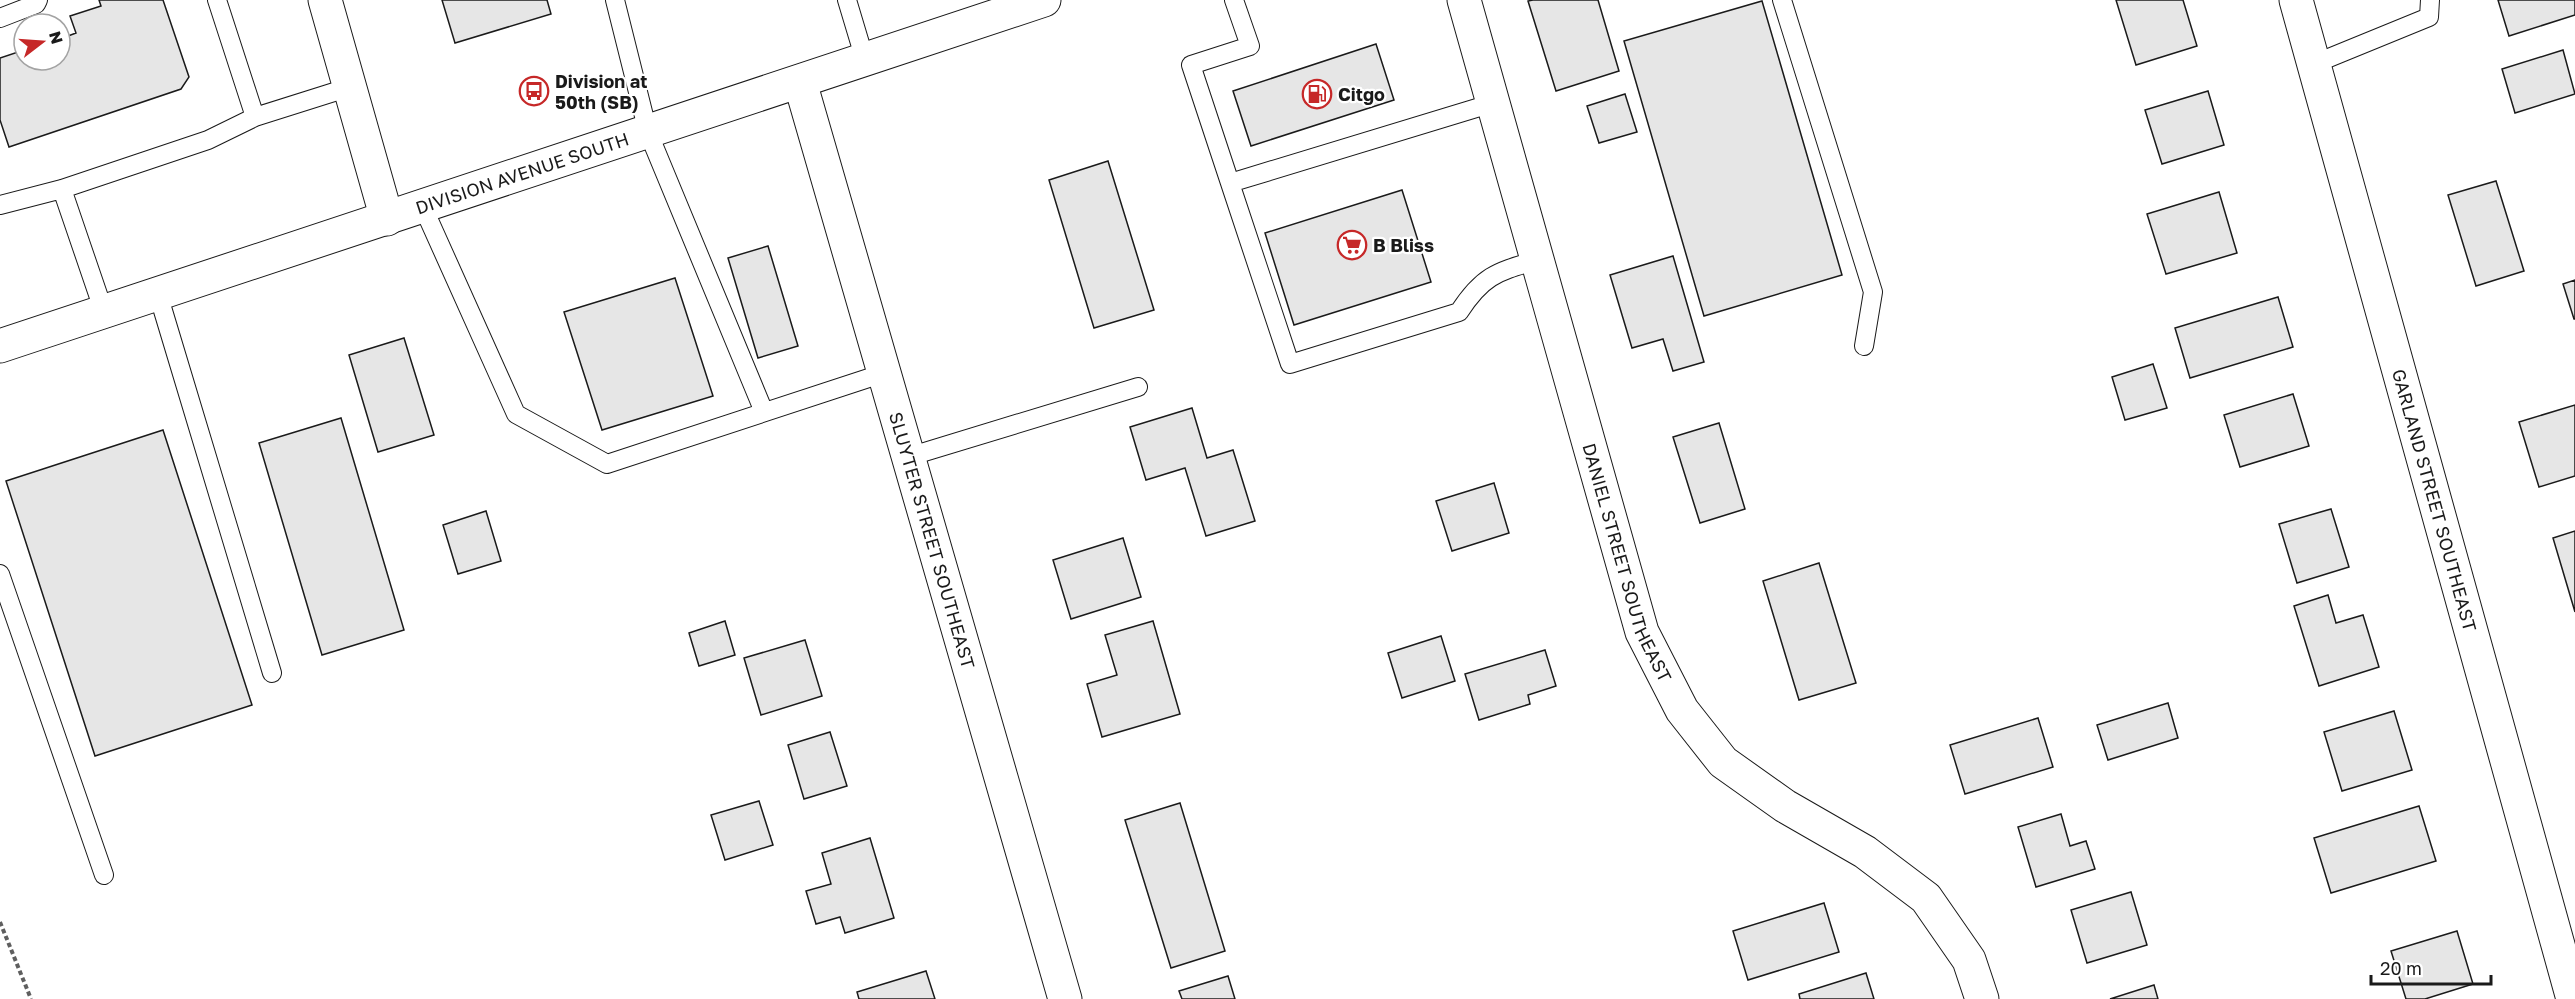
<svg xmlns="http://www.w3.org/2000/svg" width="2575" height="999" viewBox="0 0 2575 999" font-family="'Golos Text',sans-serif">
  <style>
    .building { fill: #e6e6e6; stroke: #1a1a1a; stroke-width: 1.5 }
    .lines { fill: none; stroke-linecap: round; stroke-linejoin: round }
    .lane-casing { stroke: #1a1a1a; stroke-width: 20 }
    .street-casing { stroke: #1a1a1a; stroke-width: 35 }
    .secondary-casing { stroke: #1a1a1a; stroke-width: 35 }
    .primary-casing { stroke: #1a1a1a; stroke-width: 35 }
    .path { stroke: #5f5f5f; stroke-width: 4; stroke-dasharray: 4.5 3; stroke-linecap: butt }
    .lane { stroke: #fff; stroke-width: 18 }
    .street { stroke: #fff; stroke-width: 33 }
    .secondary { stroke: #fff; stroke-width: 33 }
    .primary { stroke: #fff; stroke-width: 33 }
    .labels { text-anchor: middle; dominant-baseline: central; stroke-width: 4.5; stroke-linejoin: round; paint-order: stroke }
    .poi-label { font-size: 18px; font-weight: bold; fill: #1a1a1a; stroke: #fff; text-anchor: start }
    .street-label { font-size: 18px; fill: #1a1a1a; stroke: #fff }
  </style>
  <rect width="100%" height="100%" fill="#fff"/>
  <path class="building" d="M99,0H163L189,77L181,89L9,147L0,120V58L24,50V60H60V39L76,33L70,16L101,6Z
    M442,0H547L551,14L455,43Z
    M1533,0H1598L1619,71L1556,91L1528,1Z
    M2116,0H2183L2197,46L2136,65Z
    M2498,0H2575V15L2509,36Z
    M1762,1L1842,275L1704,316L1624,41Z
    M1376,44L1394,100L1251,146L1233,91Z
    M2563,50L2575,94L2515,113L2502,69Z
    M2208,91L2224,145L2162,164L2145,110Z
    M1625,94L1637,132L1599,143L1587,106Z
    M1108,161L1154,310L1094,328L1049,180Z
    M2496,181L2524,271L2476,286L2448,195Z
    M1402,190L1431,282L1294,325L1265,233Z
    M2219,192L2237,253L2166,274L2147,214Z
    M768,246L798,346L758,358L728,258Z
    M1673,256L1704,362L1673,371L1663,339L1632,348L1610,275Z
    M675,278L713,396L602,430L564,312Z
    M2575,280V319H2574L2563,284Z
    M2278,297L2293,347L2190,378L2175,328Z
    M404,338L434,435L378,452L349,355Z
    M2153,364L2167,408L2125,420L2112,377Z
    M2293,394L2309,446L2240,467L2224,415Z
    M2575,405V476L2539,487L2519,422Z
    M1192,408L1207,458L1233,450L1255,521L1206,536L1185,468L1146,480L1130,427Z
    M341,418L404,630L322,655L259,443Z
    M1719,423L1745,509L1700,523L1673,437Z
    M163,430L252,705L95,756L6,481Z
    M1494,483L1509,533L1452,551L1436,501Z
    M2331,509L2349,567L2297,583L2279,524Z
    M486,511L501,561L458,574L443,525Z
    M2575,531V612L2553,538Z
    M1123,538L1141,597L1071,619L1053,560Z
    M1819,563L1856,683L1799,700L1763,581Z
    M2328,595L2336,623L2363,615L2379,667L2319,686L2294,606Z
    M725,621L735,655L699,666L689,633Z
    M1153,621L1180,714L1102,737L1087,684L1117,675L1105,635Z
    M1441,636L1455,681L1402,698L1388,653Z
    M805,640L822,696L761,715L744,658Z
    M1545,650L1556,686L1528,695L1530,704L1479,720L1465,674Z
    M2168,703L2178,738L2108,760L2097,725Z
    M2394,711L2412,770L2342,791L2324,732Z
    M2038,718L2053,767L1965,794L1950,745Z
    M830,732L847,786L804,799L788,745Z
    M759,801L773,845L725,860L711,815Z
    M1180,803L1225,951L1171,968L1125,820Z
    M2419,806L2436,861L2331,893L2314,838Z
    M2061,814L2070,846L2086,841L2095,869L2036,887L2018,827Z
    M870,838L894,918L845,933L840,917L816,924L806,891L831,884L822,853Z
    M2131,892L2147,945L2087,963L2071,910Z
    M1824,903L1839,952L1748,980L1733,931Z
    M2457,931L2473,984L2425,999H2406L2391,951Z
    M926,971L935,999H859L857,992Z
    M1866,973L1874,999H1800L1799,994Z
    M1228,976L1235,999H1182L1179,991Z
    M2154,985L2158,999H2110Z"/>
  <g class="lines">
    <g class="lane-casing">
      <path id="lane" d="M217,0L255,117
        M615,0L648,132L764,412
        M847,0L865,60
        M1234,0L1250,46L1191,65L1230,183L1493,103
        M1782,0L1873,292L1864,346
        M0,18L36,4L38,0
        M2314,64L2429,17L2430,0
        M1230,183L1290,364L1459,312C1483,275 1497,272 1537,260
        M62,189L104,312
        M0,205L62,189L208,140L255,117L350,87
        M423,207L516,414L607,464L884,373
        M158,294L272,673
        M908,457L1138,387
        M0,574L104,875"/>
    </g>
    <g class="street-casing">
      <g id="street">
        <path id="s1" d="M1464,0L1642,632L1682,710L1723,762L1785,806L1865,852L1926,898L1969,960L1982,999"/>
        <path id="s2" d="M2296,0L2573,999"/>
        <path id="s3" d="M800,82L1065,999"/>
      </g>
    </g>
    <g class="secondary-casing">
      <path id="secondary" d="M325,0L387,219"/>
    </g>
    <g class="primary-casing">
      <g id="primary">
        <path id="s4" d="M0,346L1044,0"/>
      </g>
    </g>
    <path class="path" d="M0,922L31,999"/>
    <use href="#lane" class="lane"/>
    <use href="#street" class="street"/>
    <use href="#secondary" class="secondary"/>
    <use href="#primary" class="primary"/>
  </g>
  <defs>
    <g id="bus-ring" transform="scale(1.5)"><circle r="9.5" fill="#fff" stroke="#c62828" stroke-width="1.5"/><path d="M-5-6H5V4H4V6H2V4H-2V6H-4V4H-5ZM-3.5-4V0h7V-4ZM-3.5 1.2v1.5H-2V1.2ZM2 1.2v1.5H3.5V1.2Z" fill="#c62828"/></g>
    <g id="fuel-ring" transform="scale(1.5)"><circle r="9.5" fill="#fff" stroke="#c62828" stroke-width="1.5"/><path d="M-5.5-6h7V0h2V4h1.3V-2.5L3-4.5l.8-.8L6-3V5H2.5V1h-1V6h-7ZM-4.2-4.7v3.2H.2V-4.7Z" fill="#c62828"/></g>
    <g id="supermarket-ring" transform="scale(1.5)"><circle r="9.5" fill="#fff" stroke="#c62828" stroke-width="1.5"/><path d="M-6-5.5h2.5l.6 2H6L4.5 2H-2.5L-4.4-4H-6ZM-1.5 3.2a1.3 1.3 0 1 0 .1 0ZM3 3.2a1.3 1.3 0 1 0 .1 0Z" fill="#c62828"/></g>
  </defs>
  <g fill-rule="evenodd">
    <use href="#bus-ring" x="534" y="91"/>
    <use href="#fuel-ring" x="1317" y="94"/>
    <use href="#supermarket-ring" x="1352" y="245"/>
  </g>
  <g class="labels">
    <g class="poi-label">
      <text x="555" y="81">Division at<tspan x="555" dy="21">50th (SB)</tspan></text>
      <text x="1338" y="94">Citgo</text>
      <text x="1373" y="245">B Bliss</text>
    </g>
    <g class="street-label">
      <text stroke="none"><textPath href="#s4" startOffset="550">DIVISION AVENUE SOUTH</textPath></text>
      <text stroke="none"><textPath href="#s2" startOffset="519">GARLAND STREET SOUTHEAST</textPath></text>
      <text stroke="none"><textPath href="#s3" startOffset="477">SLUYTER STREET SOUTHEAST</textPath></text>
      <text stroke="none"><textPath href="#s1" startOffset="586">DANIEL STREET SOUTHEAST</textPath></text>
    </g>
  </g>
  <g transform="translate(42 42) rotate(73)"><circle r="28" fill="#ffffff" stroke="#a3a3a3" stroke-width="1.5"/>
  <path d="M0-4.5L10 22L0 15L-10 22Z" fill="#c62828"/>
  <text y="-9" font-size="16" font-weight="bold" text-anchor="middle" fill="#1a1a1a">N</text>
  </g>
  <path d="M2371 975v9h120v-9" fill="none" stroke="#1a1a1a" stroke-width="3"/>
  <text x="2380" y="975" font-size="18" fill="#1a1a1a" stroke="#ffffff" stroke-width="4.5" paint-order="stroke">20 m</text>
</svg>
